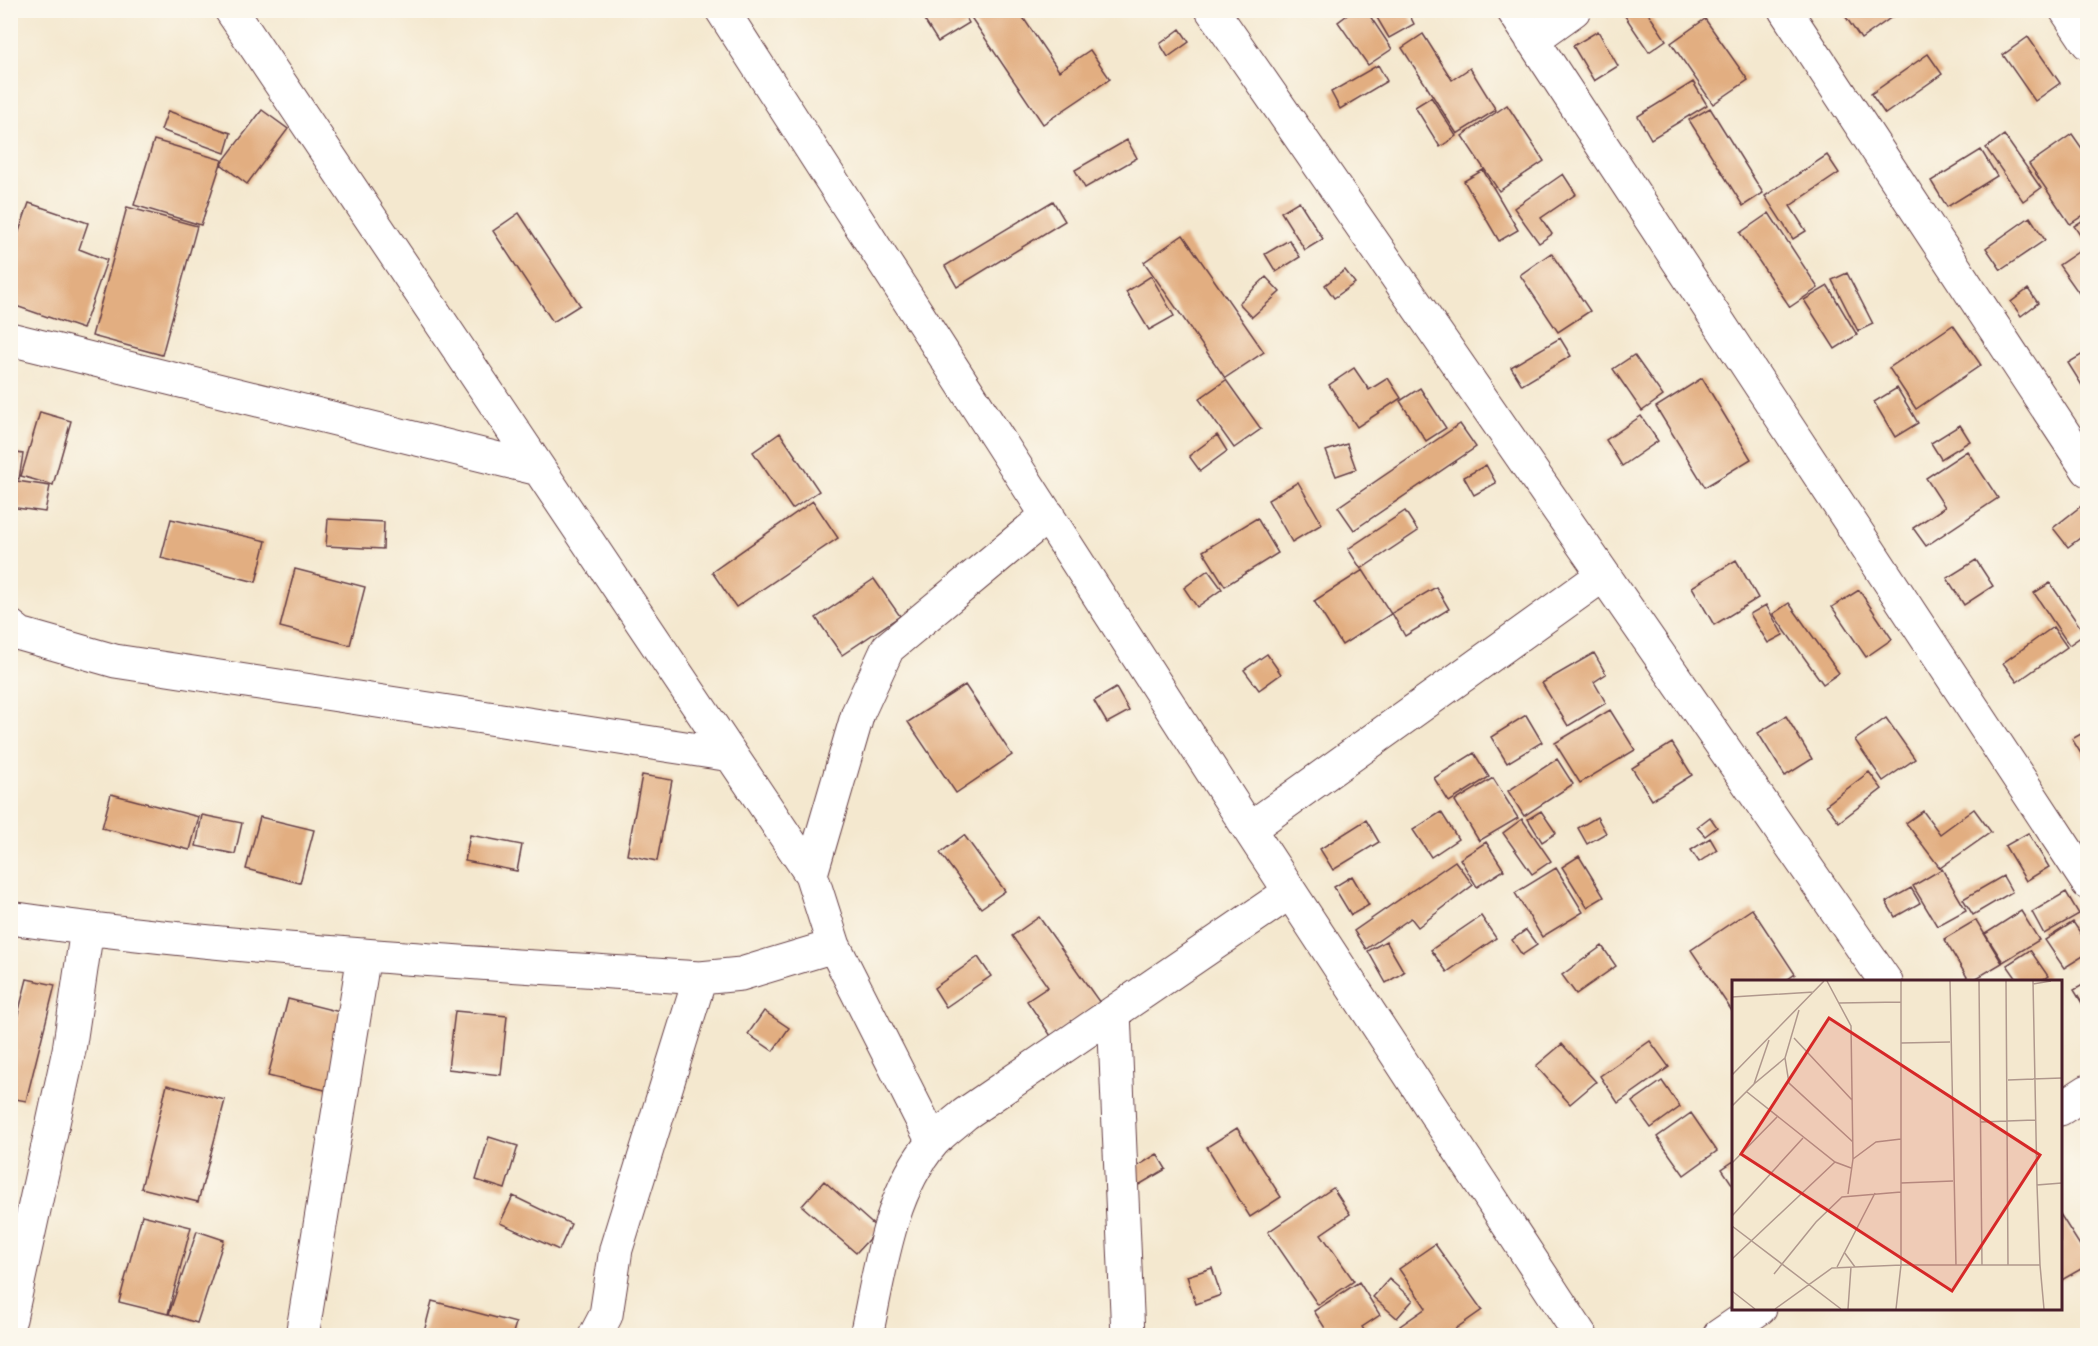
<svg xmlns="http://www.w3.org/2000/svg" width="2098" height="1346" viewBox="0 0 2098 1346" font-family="'Libre Bodoni',serif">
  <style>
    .building { fill: #e2ae81 }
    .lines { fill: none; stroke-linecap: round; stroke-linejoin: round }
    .minor-casing { stroke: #643d44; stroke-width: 35 }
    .minor { stroke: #fff; stroke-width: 33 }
    .inset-road { fill: none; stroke: #b0988d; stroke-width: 1.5 }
    .view { fill: #d62828; fill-opacity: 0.15; stroke: #d62828; stroke-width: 3 }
    .inset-edge { fill: none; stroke: #4a1f2b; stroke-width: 3 }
  </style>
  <rect width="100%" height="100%" fill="#fbf7ec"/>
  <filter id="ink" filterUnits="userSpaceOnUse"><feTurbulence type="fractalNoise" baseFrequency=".0167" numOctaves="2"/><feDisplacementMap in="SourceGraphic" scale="12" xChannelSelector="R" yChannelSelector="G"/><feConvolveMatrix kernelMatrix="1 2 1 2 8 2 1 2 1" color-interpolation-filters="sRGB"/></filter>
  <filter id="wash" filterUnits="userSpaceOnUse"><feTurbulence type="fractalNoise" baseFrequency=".008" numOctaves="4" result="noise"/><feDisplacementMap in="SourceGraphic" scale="24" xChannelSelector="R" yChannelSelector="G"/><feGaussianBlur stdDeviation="1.35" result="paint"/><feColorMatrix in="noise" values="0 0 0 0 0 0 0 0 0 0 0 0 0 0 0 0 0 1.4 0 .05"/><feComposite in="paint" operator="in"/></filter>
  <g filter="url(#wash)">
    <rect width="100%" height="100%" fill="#f4e8cf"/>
    <g id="blocks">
      <path class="building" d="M918,10H962L969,23L938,42Z
        M966,10H1018L1059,71L1090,50L1110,79L1043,124Z
        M1354,10H1366L1392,49L1368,65L1338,22Z
        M1407,10L1414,24L1389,38L1373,11Z
        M1621,10H1646L1666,40L1649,52Z
        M1841,10H1894L1896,14L1861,39Z
        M1705,19L1748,80L1713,104L1671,43Z
        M1180,29L1189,42L1168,57L1160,44Z
        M1598,31L1618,66L1594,81L1573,46Z
        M1423,34L1452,80L1470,68L1496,110L1457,134L1402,48Z
        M2028,37L2060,83L2035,101L2003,55Z
        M1928,54L1942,74L1885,114L1871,94Z
        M1378,65L1387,81L1340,109L1331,92Z
        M1693,82L1707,105L1651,139L1638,116Z
        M1431,97L1456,136L1440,147L1415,107Z
        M1507,105L1544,161L1499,191L1462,136Z
        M1710,108L1763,193L1743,206L1689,120Z
        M262,110L288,129L247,184L221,164Z
        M168,111L231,133L225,153L161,130Z
        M2072,134L2088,157V212L2070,224L2029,164Z
        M2004,135L2041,188L2023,201L1986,148Z
        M154,140L222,160L201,225L134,205Z
        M1127,140L1137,158L1085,188L1075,170Z
        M1981,150L1997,176L1947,207L1931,181Z
        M1827,155L1839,173L1790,206L1806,231L1793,239L1765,196Z
        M1483,170L1518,230L1499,241L1464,181Z
        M1563,174L1576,194L1541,218L1552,234L1539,243L1514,208Z
        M1053,201L1065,221L957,287L945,266Z
        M1299,201L1323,239L1305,250L1281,212Z
        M29,203L88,223L79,249L107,260L83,329L10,304V257Z
        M127,207L197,226L162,355L92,336Z
        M519,213L580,305L553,322L493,231Z
        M1769,213L1818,288L1790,307L1740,233Z
        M2030,217L2045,240L2001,270L1986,248Z
        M2088,217V247L2074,226Z
        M1183,235L1264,352L1225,378L1144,262Z
        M1289,240L1300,257L1276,272L1265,254Z
        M2081,250L2088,259V306L2059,265Z
        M1551,253L1590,311L1558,332L1520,275Z
        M1345,270L1355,283L1334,298L1325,285Z
        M1847,273L1873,324L1858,331L1832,280Z
        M1151,276L1174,316L1149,330L1126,292Z
        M1266,277L1280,292L1252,317L1239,303Z
        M1828,286L1857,335L1835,349L1804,300Z
        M2028,289L2038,303L2021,316L2011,302Z
        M1953,325L1981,365L1916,409L1889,368Z
        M1560,338L1571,356L1522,385L1511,367Z
        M2088,351V395L2068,363Z
        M1634,355L1663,396L1642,411L1613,369Z
        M1354,368L1369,390L1388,378L1401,398L1357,427L1329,385Z
        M1702,378L1751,459L1705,487L1656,407Z
        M1226,380L1261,429L1234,448L1199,399Z
        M1420,388L1446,428L1426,441L1400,401Z
        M1897,388L1918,423L1895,437L1874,402Z
        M40,412L71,421L53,485L21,476Z
        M1641,416L1658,441L1622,466L1606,440Z
        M1460,424L1476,447L1354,530L1338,507Z
        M1960,425L1970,441L1941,459L1931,443Z
        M780,433L819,491L792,509L753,452Z
        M1217,435L1227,451L1200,471L1189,456Z
        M1347,444L1356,469L1336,476L1326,451Z
        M1967,451L1998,498L1926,546L1913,528L1945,507L1926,478Z
        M10,452L23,454L19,479L10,478Z
        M1486,465L1496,483L1474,495L1464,477Z
        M10,480L50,486L45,512L10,507Z
        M1298,482L1322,524L1292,542L1268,500Z
        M813,501L838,538L736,607L712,572Z
        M2085,503L2088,507V532L2068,547L2053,528Z
        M1405,511L1418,531L1361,569L1348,549Z
        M1257,518L1278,553L1225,586L1203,551Z
        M171,519L266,541L256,582L161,558Z
        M328,519L384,522L383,549L326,546Z
        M1736,560L1758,598L1714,625L1692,587Z
        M1976,560L1993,586L1964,605L1947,578Z
        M295,569L365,587L350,645L280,627Z
        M1208,570L1222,589L1197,607L1184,588Z
        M1363,570L1391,614L1342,645L1314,601Z
        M874,579L900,616L842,655L816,618Z
        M2050,583L2085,634L2069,645L2034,593Z
        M1436,587L1449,609L1405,636L1392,613Z
        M1859,590L1892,639L1866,657L1832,607Z
        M1789,603L1839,673L1823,684L1773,614Z
        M1766,605L1783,635L1768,643L1750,614Z
        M2053,627L2067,647L2017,682L2003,663Z
        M1594,653L1606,674L1594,682L1606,703L1568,726L1542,683Z
        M1267,654L1281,674L1259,690L1244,670Z
        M965,685L1012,755L956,793L908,722Z
        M1116,688L1129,711L1107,723L1094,701Z
        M1610,710L1635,750L1580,783L1555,743Z
        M1526,715L1542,742L1507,763L1491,737Z
        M1786,716L1812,759L1785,776L1758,733Z
        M1886,718L1915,759L1883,781L1855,740Z
        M2088,730V765L2072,739Z
        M1672,743L1692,775L1652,800L1632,768Z
        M1474,753L1489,777L1449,802L1434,778Z
        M1557,759L1573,784L1524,816L1508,791Z
        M1869,772L1882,789L1839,822L1826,805Z
        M642,775L672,780L657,861L627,855Z
        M1493,778L1518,818L1479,841L1455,801Z
        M111,794L199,817L190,850L102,828Z
        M1974,809L1991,832L1940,868L1906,823L1923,811L1940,834Z
        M1541,811L1556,833L1542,842L1528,819Z
        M1441,812L1458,839L1431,857L1413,830Z
        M202,815L242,823L235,854L196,846Z
        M260,817L314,830L300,883L246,869Z
        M1597,817L1606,833L1587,844L1578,828Z
        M1710,817L1717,827L1705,836L1697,827Z
        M1522,819L1551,861L1532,874L1503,833Z
        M1366,820L1379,842L1333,870L1320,849Z
        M2028,833L2049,867L2026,881L2005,846Z
        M470,835L522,845L517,871L465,861Z
        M964,835L1005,891L981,908L940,853Z
        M1710,838L1717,850L1699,862L1691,850Z
        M1486,842L1504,870L1477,887L1460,859Z
        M1579,856L1604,897L1587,907L1562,867Z
        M1455,861L1473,885L1418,927L1411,918L1366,949L1354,931Z
        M1556,868L1583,912L1542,937L1515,893Z
        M1942,869L1966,910L1937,926L1913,886Z
        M1352,876L1369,905L1351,915L1334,887Z
        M2003,876L2012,892L1973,915L1963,899Z
        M1911,888L1920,903L1895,917L1886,902Z
        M2066,892L2079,914L2044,934L2032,912Z
        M1752,909L1795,974L1784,982H1734V1014L1691,950Z
        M2021,911L2039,940L2003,962L1985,934Z
        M1481,916L1496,938L1447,972L1431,950Z
        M1039,917L1100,1003L1051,1036L1027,1001L1048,987L1012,936Z
        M1976,920L2002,963L1970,982L1944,939Z
        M2073,922L2088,944V953L2064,968L2045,940Z
        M1526,930L1537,945L1522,955L1512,940Z
        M1386,941L1404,972L1386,983L1368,951Z
        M1602,946L1616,966L1576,994L1562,975Z
        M2030,950L2048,976L2040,982H2019L2007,965Z
        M978,957L991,976L946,1007L934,988Z
        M27,979L55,985L26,1101L10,1098V1045Z
        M2088,982V1013L2074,990Z
        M288,999L348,1014L329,1091L268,1076Z
        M455,1011L507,1016L501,1075L448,1069Z
        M764,1011L789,1028L773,1051L748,1034Z
        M1650,1041L1669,1067L1618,1103L1600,1076Z
        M1562,1044L1596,1082L1570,1104L1536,1066Z
        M1662,1081L1680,1107L1651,1128L1632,1102Z
        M167,1085L225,1100L198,1202L141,1188Z
        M1691,1113L1717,1151L1684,1175L1657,1137Z
        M1237,1128L1281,1197L1250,1217L1207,1147Z
        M489,1137L518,1146L505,1189L476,1180Z
        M1157,1154L1166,1169L1137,1186L1128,1172Z
        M1734,1161V1187L1722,1169Z
        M824,1181L878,1229L856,1253L802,1206Z
        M1333,1188L1350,1214L1321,1234L1354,1281L1318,1305L1268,1232Z
        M513,1196L571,1224L559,1250L500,1223Z
        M2060,1214L2088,1258V1265L2060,1281Z
        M142,1215L191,1227L168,1314L119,1302Z
        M197,1231L224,1240L197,1323L169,1314Z
        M1435,1244L1482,1310L1445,1336H1406L1400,1326L1426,1308L1399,1269Z
        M1212,1268L1221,1295L1196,1304L1187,1276Z
        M1389,1279L1413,1300L1397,1318L1373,1297Z
        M1359,1282L1380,1315L1362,1327L1368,1336H1330L1314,1311Z
        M432,1301L516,1323L512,1336H423Z"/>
    </g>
  </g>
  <g filter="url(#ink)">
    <use href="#blocks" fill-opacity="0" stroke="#643d44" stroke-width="1.5"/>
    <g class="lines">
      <g class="minor-casing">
        <path id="minor" d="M231,10L811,874L834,946L933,1142
          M722,10L1249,829L1581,1336
          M1212,10L1886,982
          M1513,10L2088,883
          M1785,10L2088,470
          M2066,10L2088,43
          M1532,40L1574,10
          M10,339L539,469
          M10,626L20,634L115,661L731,755
          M1249,829L1603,575
          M811,874L858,713L888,648L1048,515
          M10,918C239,951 470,962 700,978L741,974L834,946
          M1114,1012L1128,1336
          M2060,1109L2088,1091
          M10,1319L69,1050L87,929
          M302,1336L364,955
          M595,1336L606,1315L616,1249L700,978
          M866,1336C880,1271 889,1193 933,1142C942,1132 955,1123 965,1114L1290,892
          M1719,1336L1760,1308"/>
      </g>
      <use href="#minor" class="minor"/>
    </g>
  </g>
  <g transform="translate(1732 980)">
    <rect width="330" height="330" fill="#f4e8cf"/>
    <path class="inset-road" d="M95,1L119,46L121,179L116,214M169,1V285H308L305,205L330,203M218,1L224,285M247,1L250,285M274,1L276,285M301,1L305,205M301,4L319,1M0,17L82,12M107,23L169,22M67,30L53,78L57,103L121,162M62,58L120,120M169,63L218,62M0,95L92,1M276,100L330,98M22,104L53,78M15,112L103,182L119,188M0,126L22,104L37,60M249,142L304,140M121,179L144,162L169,159M0,183L45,137M169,203L221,201M0,236L71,158M0,246L109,329M112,272L123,287M0,279L103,182M308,285L312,329M105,287L143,213M42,294L84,242L110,217L169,212M0,311L23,329M43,329L100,288L169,285L164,329M116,329L119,287"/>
    <path class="view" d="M97,38L308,175L220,311L9,174Z"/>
    <rect width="330" height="330" class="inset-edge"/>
  </g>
  <rect width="2098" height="1346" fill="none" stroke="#fbf7ec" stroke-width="36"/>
</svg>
